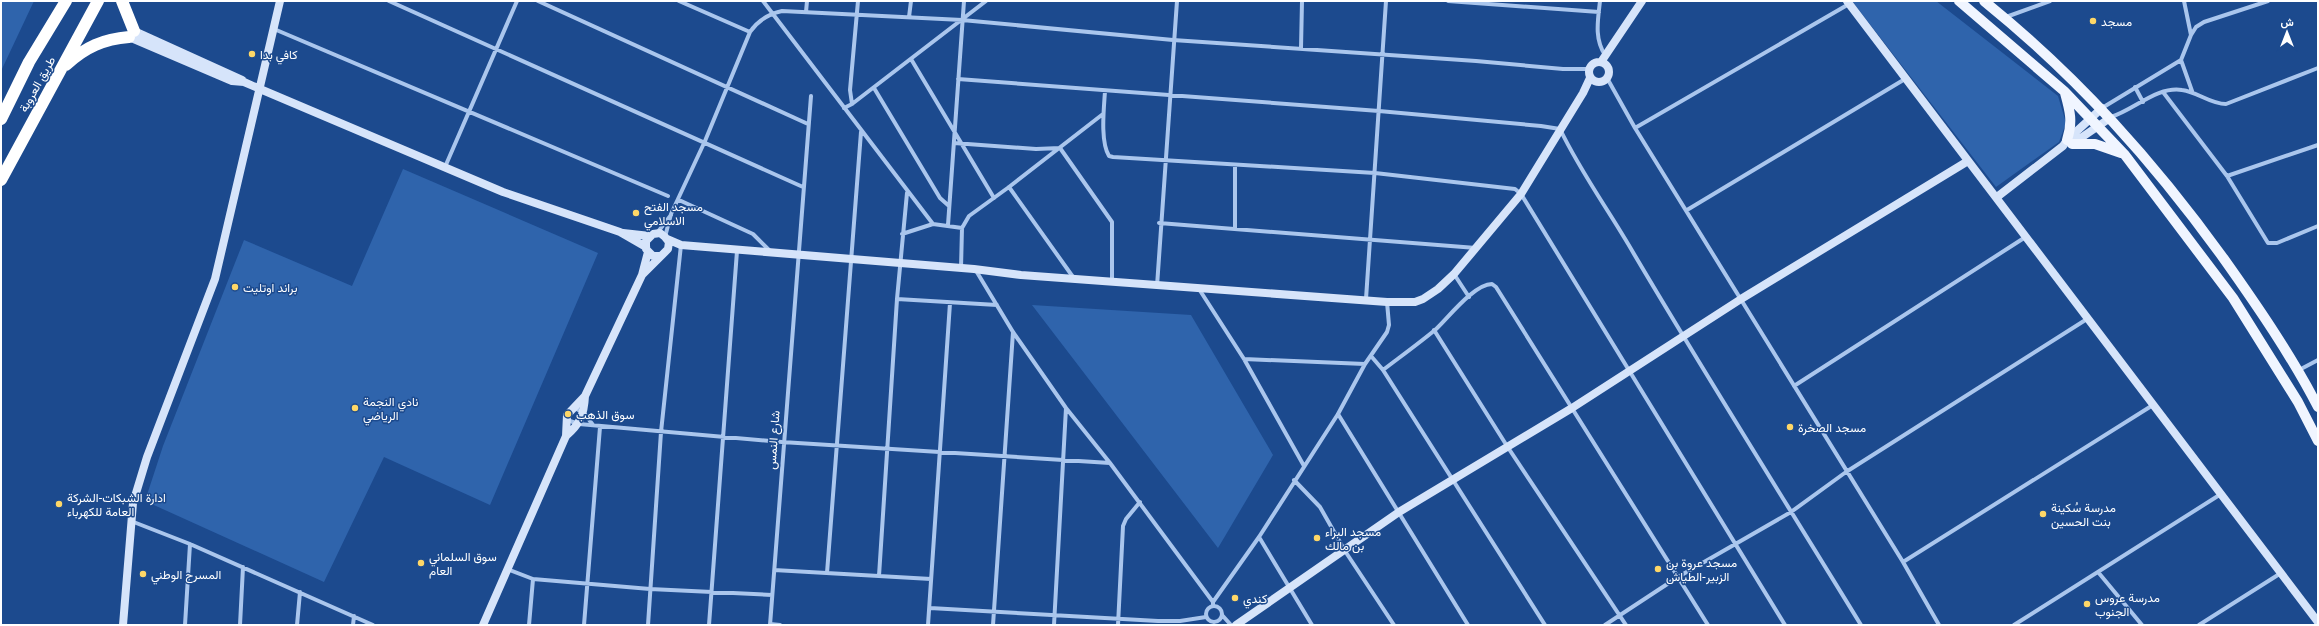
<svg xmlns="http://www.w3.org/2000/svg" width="2319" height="626" viewBox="0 0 2319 626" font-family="'Noto Sans',Vazirmatn,sans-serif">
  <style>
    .green { fill: #2f64ac }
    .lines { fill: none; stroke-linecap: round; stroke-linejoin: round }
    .street { stroke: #aac6ed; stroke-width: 4 }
    .secondary { stroke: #d6e4fa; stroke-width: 8 }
    .primary { stroke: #f0f5ff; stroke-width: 10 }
    .highway { stroke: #fff; stroke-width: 12 }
    .poi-dot { fill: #fed767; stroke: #1c4a8e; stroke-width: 1.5 }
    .labels { text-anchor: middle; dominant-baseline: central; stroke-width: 3; stroke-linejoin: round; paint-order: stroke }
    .poi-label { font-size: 12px; fill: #fff; stroke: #1c4a8e; text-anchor: start }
    .street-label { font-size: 12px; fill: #fff; stroke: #1c4a8e }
  </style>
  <rect width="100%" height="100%" fill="#1c4a8e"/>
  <path class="green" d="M1,1H34L1,71Z
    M1852,1H1936L2058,96L2066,123L2059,142L1996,187Z
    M403,169L598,253L490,505L384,457L324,582L145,501L163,446L244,240L352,286Z
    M1032,305L1191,315L1273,455L1218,548Z"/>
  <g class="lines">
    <path class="street" d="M389,1L803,187
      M538,1L808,124
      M679,1L750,32
      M763,1L933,224
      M1448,1L1599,12
      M1600,1C1598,20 1594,38 1605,55
      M2184,1L2191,35
      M806,12L807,1
      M909,17L911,1
      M2006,17L2050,1
      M274,29L668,196
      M1301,48L1302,1
      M911,59L994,198
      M2181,60L2192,91
      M1607,78L1635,128L1903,562L1939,625
      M958,79L1379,111L1541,126L1560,129C1581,173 1610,212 1634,254C1708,379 1785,501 1861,625
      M2135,87L2143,102
      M874,88L940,198L949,206
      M1105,91C1104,108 1100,141 1109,156L1113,157L1375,173L1515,189L1521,194L1785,625
      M2163,92L2227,176L2268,243H2277L2318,226
      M852,104L850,90L858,1
      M844,108L852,104L986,1
      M2102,108L2181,60L2191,35L2196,27L2204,22L2268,1
      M2111,117C2134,110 2157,86 2182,90C2198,92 2210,104 2226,104L2318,68
      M1635,128L1849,4
      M954,143L1036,149L1060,148L1112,222V282
      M1235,165V228
      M445,167L517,1
      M2227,176L2318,145
      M1009,187L1073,277
      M679,200L753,234L770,251
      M1687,210L1905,79
      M1159,223L1476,248
      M948,225L964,1
      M962,228L969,216L1009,187L1103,114
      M657,233L671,215
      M902,234L933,224L962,228L961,268
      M665,237L671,214L705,141L750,32C758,20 769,14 782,11L962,20L1173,40L1476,61L1563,69H1589
      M975,269L1013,332L1066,408L1110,463L1213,602V606
      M1454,274L1469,297
      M1157,286L1177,1
      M1199,289L1244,359L1304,466
      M897,299L997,305
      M1366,299L1386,1
      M1434,330L1507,446L1626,625
      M1371,356L1383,370L1545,625
      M1244,359L1365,364
      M1383,370C1400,357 1418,344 1435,330C1448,318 1474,284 1492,284L1496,287L1708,625
      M2299,370L2318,360
      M1794,386L2024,238
      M573,407L584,413L593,425
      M1338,414L1468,625
      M567,420L579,424L782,442L1110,463
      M1294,480L1320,507L1345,551L1394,625
      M131,521L190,544L373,625
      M1259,537L1312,625
      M1903,562L2153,405
      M507,569L533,579L650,589L772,595
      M774,570L931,579
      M2098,572L2142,625
      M827,573L861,132
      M879,576L897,299L907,193
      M1213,602L1259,537L1338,414L1365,364L1387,332L1389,325L1387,302
      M1206 614a8 8 0 1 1 16 0a8 8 0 1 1-16 0Z
      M930,608L1158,621H1180L1206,617
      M1222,615L1231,625
      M770,624L780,625
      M185,625L190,544
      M240,625L243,567
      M297,625L300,592
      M353,625L354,616
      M529,625L533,579
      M584,625L600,427
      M648,625L661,432L681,245
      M709,625L737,251
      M770,625L811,96
      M928,625L950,303
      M993,625L1013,332
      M1054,625L1066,408
      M1118,625L1123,526L1126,519L1140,502
      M1605,625L1678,577L1791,512L1846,472L2087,319
      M2014,625L2221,494
      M2199,625L2281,573"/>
    <path class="secondary" d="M1847,1L2318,622
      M134,31L242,80
      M129,37L232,81L244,82L260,89L503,192L620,232L646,247
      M1601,62L1642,1
      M1589 72a10 10 0 1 1 20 0a10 10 0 1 1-20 0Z
      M2072,144L2110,118
      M1997,197L2063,146L2067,140L2102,108
      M623,233L650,236
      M667,239L681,245L974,269L1021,275L1387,302H1415L1423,299L1438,289L1454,274L1521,194L1583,93L1590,78
      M642,275L668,249L669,242L665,237L660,233L653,234L646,241V249L653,256H659
      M566,436L567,415L585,396
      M123,625L133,503L147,457L215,279L280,1
      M483,625L566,436C580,424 584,415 585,396L642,275L648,252
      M1236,625L1399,512L1572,408L1741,299L1968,161"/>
    <path class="primary" d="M1959,1L2064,91L2125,155L2233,298L2298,402L2318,441
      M1984,1C2078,77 2154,162 2224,259C2258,307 2291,355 2318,407
      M2065,93C2070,111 2073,122 2067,140
      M2072,144H2095L2121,153"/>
    <path class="highway" d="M122,1L134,31
      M66,65C85,47 104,39 129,37
      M1,119L29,62L66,1
      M1,180L98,1"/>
  </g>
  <g class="poi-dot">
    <circle cx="2093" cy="21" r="4"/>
    <circle cx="252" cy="54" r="4"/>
    <circle cx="636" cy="213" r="4"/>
    <circle cx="235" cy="287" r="4"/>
    <circle cx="355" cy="408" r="4"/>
    <circle cx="568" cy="414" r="4"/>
    <circle cx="1790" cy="427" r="4"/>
    <circle cx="59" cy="504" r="4"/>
    <circle cx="2043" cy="514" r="4"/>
    <circle cx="1317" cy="538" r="4"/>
    <circle cx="421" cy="563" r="4"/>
    <circle cx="1658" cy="569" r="4"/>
    <circle cx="143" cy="574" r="4"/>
    <circle cx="1235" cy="598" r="4"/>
    <circle cx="2087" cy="604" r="4"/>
  </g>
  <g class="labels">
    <g class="poi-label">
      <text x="2101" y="21">مسجد</text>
      <text x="260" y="54">كافي بدا</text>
      <text x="644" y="206">مسجد الفتح<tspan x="644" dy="14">الاسلامي</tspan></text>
      <text x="243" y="287">براند اوتليت</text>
      <text x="363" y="401">نادي النجمة<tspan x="363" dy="14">الرياضي</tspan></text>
      <text x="576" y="414">سوق الذهب</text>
      <text x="1798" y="427">مسجد الصخرة</text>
      <text x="67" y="497">ادارة الشبكات-الشركة<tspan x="67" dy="14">العامة للكهرباء</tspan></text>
      <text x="2051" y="507">مدرسة سُكينة<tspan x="2051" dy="14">بنت الحسين</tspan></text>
      <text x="1325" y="531">مسجد البراء<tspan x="1325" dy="14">بن مالك</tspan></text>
      <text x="429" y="556">سوق السلماني<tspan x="429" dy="14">العام</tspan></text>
      <text x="1666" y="562">مسجد عروة بن<tspan x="1666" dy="14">الزبير-الطياش</tspan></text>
      <text x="151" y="574">المسرح الوطني</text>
      <text x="2095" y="597">مدرسة عروس<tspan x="2095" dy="14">الجنوب</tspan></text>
      <text x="1243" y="598">كندي</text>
    </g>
    <g class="street-label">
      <text transform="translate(37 84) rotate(-61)">طريق العروبة</text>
      <text transform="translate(773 440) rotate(-86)">شارع النمس</text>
    </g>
  </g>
  <rect width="2319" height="626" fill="none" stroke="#ffffff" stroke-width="4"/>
  <g transform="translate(2287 32)" stroke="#1c4a8e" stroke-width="3" paint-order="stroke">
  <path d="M0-3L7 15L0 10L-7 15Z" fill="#ffffff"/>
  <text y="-6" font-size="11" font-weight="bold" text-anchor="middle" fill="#ffffff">ش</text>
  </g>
</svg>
